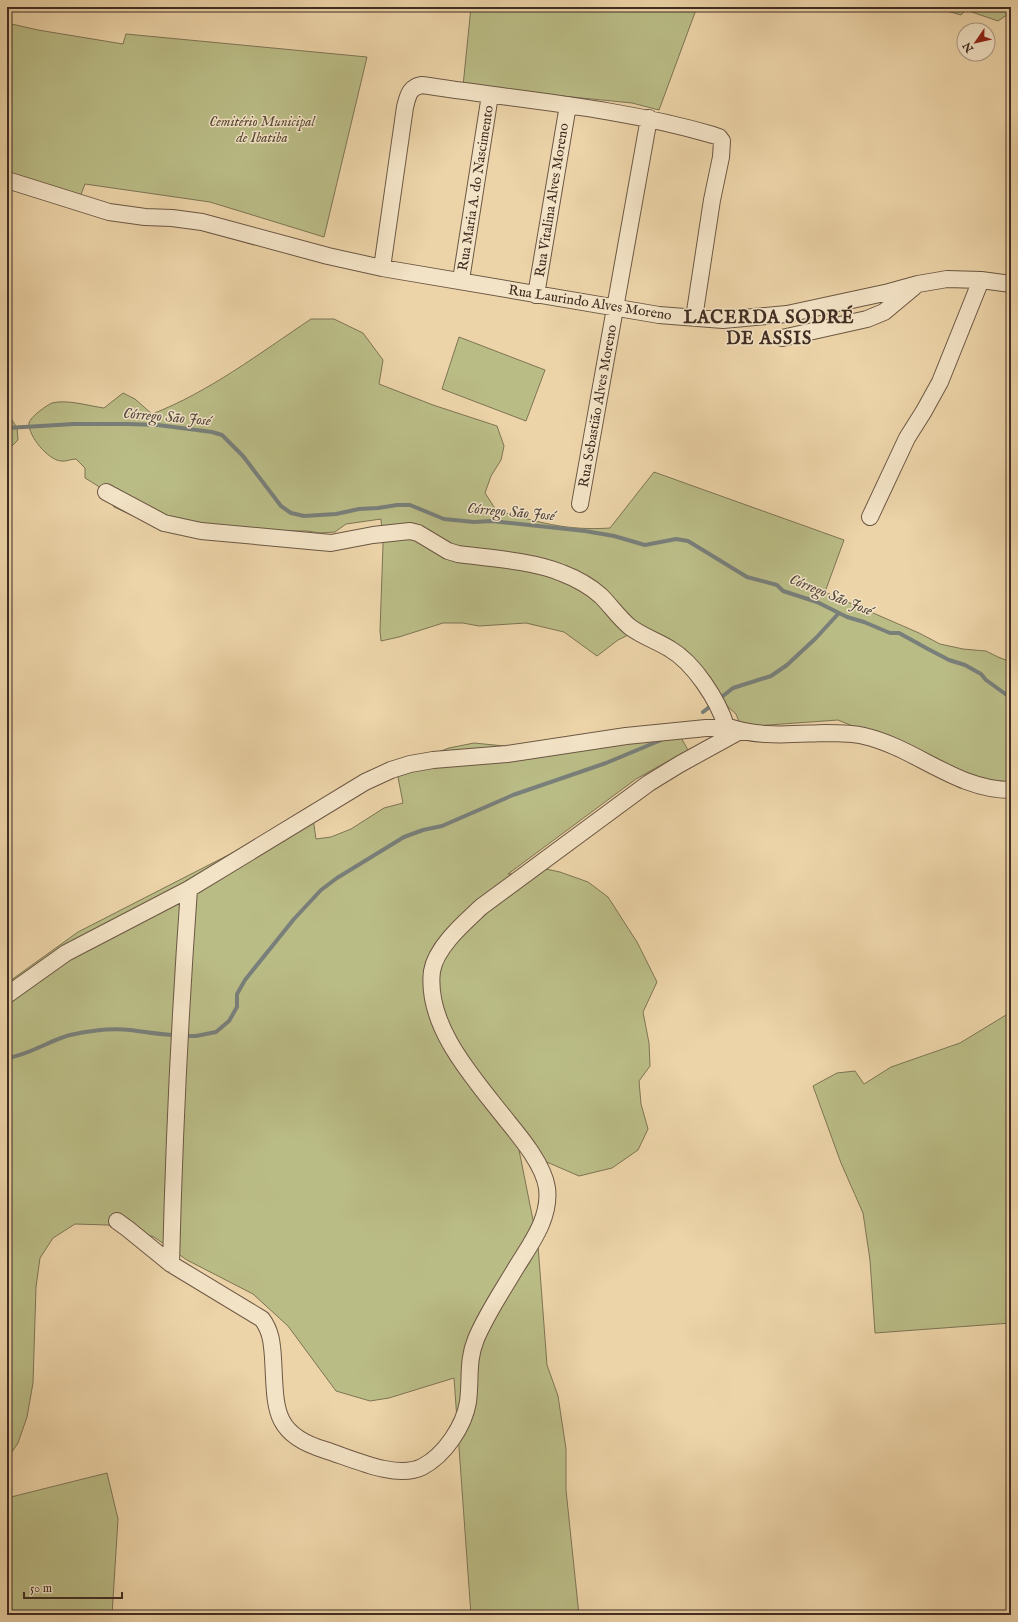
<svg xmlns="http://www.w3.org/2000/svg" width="1018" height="1622" viewBox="0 0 1018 1622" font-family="'IM FELL English',serif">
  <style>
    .green { fill: #babc86; stroke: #7e7454 }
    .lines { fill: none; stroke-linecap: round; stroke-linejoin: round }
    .stream { stroke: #797f7a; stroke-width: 4 }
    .minor-casing { stroke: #6c5744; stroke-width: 18 }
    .minor { stroke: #f3e3c6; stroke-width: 16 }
    .labels { text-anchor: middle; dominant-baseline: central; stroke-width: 3; stroke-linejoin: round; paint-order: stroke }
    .park-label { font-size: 14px; font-style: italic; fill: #594a36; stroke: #f3e3c6 }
    .street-label { font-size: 14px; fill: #412d22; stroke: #f3e3c6 }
    .water-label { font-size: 15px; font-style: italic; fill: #54483f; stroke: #f3e3c6 }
    .district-label { font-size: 18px; font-weight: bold; letter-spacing: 1px; fill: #412d22; stroke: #f3e3c6 }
  </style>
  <rect width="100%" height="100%" fill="#ecd4a8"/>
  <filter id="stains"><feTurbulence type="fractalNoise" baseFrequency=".005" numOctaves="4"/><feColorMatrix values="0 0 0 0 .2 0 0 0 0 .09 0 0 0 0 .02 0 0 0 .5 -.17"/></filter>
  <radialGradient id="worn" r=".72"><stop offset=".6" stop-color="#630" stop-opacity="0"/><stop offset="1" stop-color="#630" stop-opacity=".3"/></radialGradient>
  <path class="green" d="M471,7H697L659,110L632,103L463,86Z
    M933,7H1011V12L998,21L966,10L961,15Z
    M7,23L38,30L123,44L126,34L367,57L324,237L210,202L85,184L80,197L7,177Z
    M311,319H334L363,333L383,360L379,384L433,405L497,426L504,446L501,460L491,476L485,493L496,510C537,522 566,531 610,528L654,472L844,540L825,592L919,633L940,644L963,649L986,651L998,657L1011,662V782L975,779L909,749L838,720L741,727L736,714L694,676L673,650L630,634L618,640L597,656L564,632L526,623L479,626L463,623H443L399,637L381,641L380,631L383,545L381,519L346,524L335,532L320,533L307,531H258L144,521L114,507L98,486L85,478V468L76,459C71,459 65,462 61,461C48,460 28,436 29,423C30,417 47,405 52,403C67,399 89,406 104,408L123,393L135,399L152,414C209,392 260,353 311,319Z
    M459,337L545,370L526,421L442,389Z
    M7,412L17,428L18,440L7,451Z
    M680,736L688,750L636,779L508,874L522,873L541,868L560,872L588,882L608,897L637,942L657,982L643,1012L649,1043L650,1066L639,1081L641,1104L648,1129L638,1150L612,1168L579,1176L519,1150L538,1245L547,1365L558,1396L566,1449V1490L579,1615H471L454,1378L389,1398L370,1401L336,1391L288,1326L253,1294L187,1260L154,1237L142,1233H127L108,1225L75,1224L53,1238L40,1258L36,1287L33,1383L27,1417L18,1443L7,1459V983L78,932L240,849L311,805L316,839L331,837L351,829L384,808L403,803L397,772L430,755L449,748L474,743L534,749Z
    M1011,1012V1323L875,1333L870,1260L863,1213L841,1163L813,1086L837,1073L855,1071L864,1084L891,1067L960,1043Z
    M107,1473L118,1519L112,1615H7V1498Z"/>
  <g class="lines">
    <path class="stream" d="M7,428L74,424H128L158,425L212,432L222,435L243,456L281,506L291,513L304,516L336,514L359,509L378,508L397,505H410L444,519L474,522L491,521L585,531L614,536L645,545L676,539L688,541L747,577L777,585L783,591L817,602L847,617L864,622L890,633H899L928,649L949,660L965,665L981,674L986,680L1011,698
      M719,699L733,688L771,676L787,665L816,638L838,614
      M703,712L712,705
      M183,1036H196L216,1032L229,1021L237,1007V994L245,980L294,919L321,890L337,878L404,837L423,830L442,826L513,795L606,763L666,738
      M7,1058C29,1055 48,1041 70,1035C88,1031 111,1028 130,1030C146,1032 160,1035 176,1035"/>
    <g class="minor-casing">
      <path id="minor" d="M7,180L109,212L145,217L172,218L202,222L328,256L382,268L659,315L723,320L787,314L889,292L918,284L947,279L981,280L1011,284
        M382,268L405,107C408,96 409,87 422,85C519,100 618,107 713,135L719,137L722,141L721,157L712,200L694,318
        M461,280L490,95
        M536,295L568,105
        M782,338L867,319L884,312L914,287
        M106,492L164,523L201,531L331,543L373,535L410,531L418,533L448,551L458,554C489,558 533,561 562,573C575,578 590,586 601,596C611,606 619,618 630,627C642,636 657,641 670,649C694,663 718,700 726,726
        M580,504L649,118
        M870,517L907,438L924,411L940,382L981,280
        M7,995L66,953L189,889L365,782L391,770L410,764L433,760L507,754L626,736L726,726C757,738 792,734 825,733C838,733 852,733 864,736C916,748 956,790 1011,790
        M117,1221L128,1229L171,1264L262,1319C271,1331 272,1343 273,1358C276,1407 271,1434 325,1450C351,1458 396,1480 422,1467C445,1455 464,1426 468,1402C471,1379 467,1361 476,1339C486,1315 501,1293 514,1271C529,1246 551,1219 547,1188C544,1166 522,1139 508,1122C476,1081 425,1027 432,971C436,947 464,923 481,907L649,783L680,764L740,731
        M171,1264C174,1139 180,1014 189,889"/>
    </g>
    <use href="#minor" class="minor"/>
  </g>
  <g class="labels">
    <g class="park-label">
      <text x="262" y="122">Cemitério Municipal<tspan x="262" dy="16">de Ibatiba</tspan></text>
    </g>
    <g class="street-label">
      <text transform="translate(476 188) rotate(-81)">Rua Maria A. do Nascimento</text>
      <text transform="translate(552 200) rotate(-81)">Rua Vitalina Alves Moreno</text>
      <text transform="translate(590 303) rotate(9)">Rua Laurindo Alves Moreno</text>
      <text transform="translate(598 406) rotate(-80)">Rua Sebastião Alves Moreno</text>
    </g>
    <g class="water-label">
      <text transform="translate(167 417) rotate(5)">Córrego São José</text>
      <text transform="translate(511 512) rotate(5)">Córrego São José</text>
      <text transform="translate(831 595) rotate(22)">Córrego São José</text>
    </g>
    <g class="district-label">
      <text x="769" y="318">LACERDA SODRÉ<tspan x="769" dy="21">DE ASSIS</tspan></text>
    </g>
  </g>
  <rect width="1018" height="1622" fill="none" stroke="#ecd4a8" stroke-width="24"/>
  <rect x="8" y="8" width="1002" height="1606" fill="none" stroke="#412d22" stroke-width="2"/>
  <rect x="12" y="12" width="994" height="1598" fill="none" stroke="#412d22"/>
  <g transform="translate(976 42) rotate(236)"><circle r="19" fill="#f3e3c6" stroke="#ac9a84"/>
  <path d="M0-3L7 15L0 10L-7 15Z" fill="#8f2418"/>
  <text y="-6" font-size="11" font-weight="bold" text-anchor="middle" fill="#412d22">N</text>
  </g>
  <path d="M24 1592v6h98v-6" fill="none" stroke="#412d22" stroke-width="2"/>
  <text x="30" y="1592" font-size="12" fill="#412d22" stroke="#f3e3c6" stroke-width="3" paint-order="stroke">50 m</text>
  <rect width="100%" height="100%" filter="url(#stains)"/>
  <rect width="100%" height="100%" fill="url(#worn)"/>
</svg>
